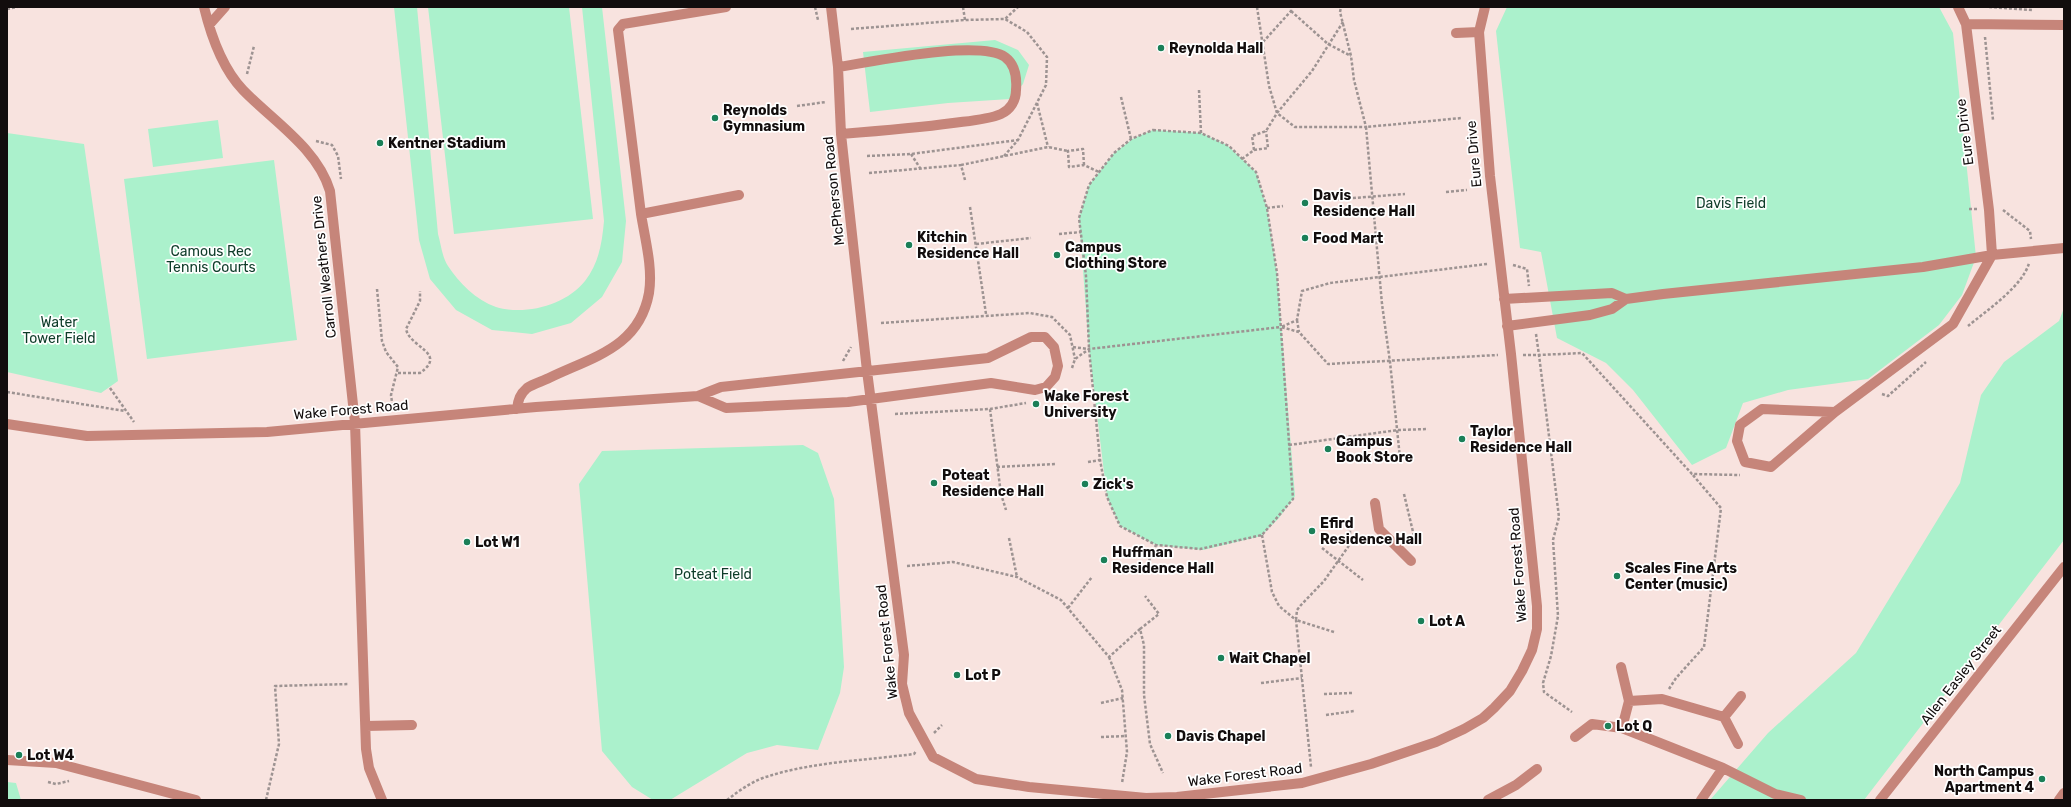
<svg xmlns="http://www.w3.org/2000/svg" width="2071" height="807" viewBox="0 0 2071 807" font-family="Rubik,sans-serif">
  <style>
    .built { fill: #f8e3df }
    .green { fill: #abf1cc }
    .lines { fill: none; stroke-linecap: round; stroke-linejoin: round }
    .path { stroke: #9d9392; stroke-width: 2.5; stroke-dasharray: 3 2; stroke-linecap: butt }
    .minor { stroke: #c6857a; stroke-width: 10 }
    .poi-dot { fill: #1b7f58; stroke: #fff; stroke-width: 1.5 }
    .labels { text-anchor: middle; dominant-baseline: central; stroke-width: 3.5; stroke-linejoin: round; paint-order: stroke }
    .poi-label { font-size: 14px; font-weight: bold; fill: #120d0d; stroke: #fff; text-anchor: start }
    .street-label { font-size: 14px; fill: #120d0d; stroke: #fff }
    .park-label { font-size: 14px; fill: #0e3c29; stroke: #fff }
  </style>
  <rect width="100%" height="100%" fill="#fdf0ee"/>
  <path class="built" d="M7,7H2064V800H7Z"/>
  <path class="green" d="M394,7H417L438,234C441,244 442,257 448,266C459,283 476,300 496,307C525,316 566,305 585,281C599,263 602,243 604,221L582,7H602L626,221L622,262L602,297L571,323L532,334L492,330L456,310L430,279L419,240Z
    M428,7H569L593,219L454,234Z
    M1507,7H1939L1953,33L1976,257L1962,295L1939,325L1868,379L1788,390L1743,403L1726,448L1692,465L1633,390L1606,363L1557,338L1541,252L1520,248L1496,31Z
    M995,40L1018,50L1029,65L1023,84L1010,99L948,103L870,112L863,52Z
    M218,120L223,158L153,167L148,129Z
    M1153,130L1201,133L1227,145L1256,172L1267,208L1277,273L1295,496L1279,518L1261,536L1203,550L1156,545L1120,526L1107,497L1089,349L1079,218L1089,185L1114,153L1134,138Z
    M7,133L84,144L118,381L101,393L7,372Z
    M274,160L297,340L147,359L124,179Z
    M2064,308V540L1864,800H1710L1768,733L1856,653L1960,483L1981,395L2004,362L2059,321Z
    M803,445L818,453L834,499L844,667L840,693L818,750L777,745L747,753L670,800H653L632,787L602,751L579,484L602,451Z
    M7,782L16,783L21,800H7Z"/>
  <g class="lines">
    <path class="path" d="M815,7L818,20
      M963,7L965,20
      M1257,7L1269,86L1277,113L1295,127H1366L1354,80L1351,56L1340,12L1341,7
      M1989,7L2032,10
      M7,9L17,7
      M1291,11L1328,44L1351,56
      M851,29L965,20L1005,19L1018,7
      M1985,37L1993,120
      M1263,42L1291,11V7
      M247,74L254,46
      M1199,90L1201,133
      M1121,97L1131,139
      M1037,103L1048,147
      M797,106L826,102
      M1153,130L1201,133L1229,146L1256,172L1267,208L1277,273L1293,499L1262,535L1200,549L1156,545L1120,526L1107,497L1100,460L1089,349L1086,276L1079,218L1089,185L1114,153L1131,139Z
      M316,141L332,145L338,156L341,179
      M1254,150L1252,136L1266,131L1277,113L1312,71L1343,22
      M911,154L920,168
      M867,156L911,154L1018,140
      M1004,156L1018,140L1046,85L1047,57L1027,32L1005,19
      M1242,159L1254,150L1268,148L1266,131
      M961,165L1048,147L1068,151
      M1084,165L1083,149L1068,151L1069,167L1084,165L1099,172
      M869,173L961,165L965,180
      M1446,192L1467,190
      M1328,200L1405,194
      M970,207L986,314
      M1267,208L1283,206
      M1969,209H1977
      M2003,210L2030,231L2031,239
      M1059,234L1081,232
      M976,244L1031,238
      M1487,264L1330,283L1302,291L1297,320L1281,327L1299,332L1328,364L1498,355
      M1513,265L1527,269L1529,286
      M377,289L382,341L386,352L398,367L391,395L393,409
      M1297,320L1299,332
      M881,323L1030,313L1052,317L1070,335L1075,359
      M1968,326C1986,311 2023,286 2029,263
      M1536,334L1539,355L1582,353L1692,474L1740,475
      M1073,347L1088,349
      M1523,355H1539L1559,517L1553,540L1558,616L1551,656L1543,683L1544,692L1572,712
      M843,361L851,347
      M1072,368L1075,359L1089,349L1281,327
      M398,373H420C448,353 410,348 406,329L420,301V291
      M110,388L134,422
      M7,392L125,411
      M1882,394L1888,396L1926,362
      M990,409L1001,494L1006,510
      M895,414L990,409L1026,403
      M1289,445L1398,430L1428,429
      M1400,458L1390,362L1382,304L1366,127L1462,118
      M1088,462L1100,460
      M997,467L1056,464
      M1404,494L1414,536
      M1262,535L1272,592L1279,606L1296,620L1311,767
      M1009,538L1017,577
      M1322,548L1363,580
      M907,566L953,562L1017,577L1061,600L1109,657L1140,629L1144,645V695L1150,744L1163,773
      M1145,570L1156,545
      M1068,608L1092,577
      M1140,629L1159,614L1145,596
      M1334,632L1296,620L1297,610L1301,605L1324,581L1348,547L1350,543V530L1345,526
      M1109,657L1122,690L1127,752L1122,783
      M1261,683L1302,678
      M1669,689L1676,678L1704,647L1721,508L1692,474
      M1324,694L1352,693
      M1101,703L1123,698
      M1326,715L1354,711
      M934,733L942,725
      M1101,737L1126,736
      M48,782L56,784L69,781
      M266,800L279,744L275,686L349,684
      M727,800C740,790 754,780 769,776C813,762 868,760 914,754L916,751"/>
    <path class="minor" d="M204,7C211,36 222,68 243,90C273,121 317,148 330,191L355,423L366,749L369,768L382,800
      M726,7L623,24L618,30L641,214L739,195
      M831,7L838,67L841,134L867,371L904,655L902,684L909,713L933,757L976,779L1029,787L1146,798L1177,797L1302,783L1371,764L1436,742L1464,729L1483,718L1494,708L1510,691L1522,671L1532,650L1537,629V606L1511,354L1490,176L1479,32L1485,7
      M1958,7L1966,24L1989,210L1992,255
      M1966,24L2064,25
      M209,25L225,7
      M1456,33L1479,32
      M838,67C871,62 979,39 1005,57C1016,65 1017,78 1016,90C1016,101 1010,110 1001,114C987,120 968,121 953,123C916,128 879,131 841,134
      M1504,299L1612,293L1626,299
      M1507,326L1590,315L1612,309L1626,299L1663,294L1923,267L1992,255L2064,248
      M517,409C518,400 520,394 527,388C533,384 543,381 549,378C592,357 639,348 649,293C653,268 645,239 641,214
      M1835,412L1762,409L1740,425L1737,441L1745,462L1771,467L1835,412L1953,324L1992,255
      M7,424L87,436L267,432L536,407L698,396L721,387L988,358L1031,337H1045L1054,347L1058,366L1055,377L1046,387L1035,390L991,383L848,402L726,408L698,396
      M1375,503L1379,529L1411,561
      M1621,667L1629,701
      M1724,717L1738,744
      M366,726L412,725
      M1575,737L1592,724L1622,728
      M7,760L56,763L196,800
      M1723,768L1622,728L1629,701L1662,699L1724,717L1741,696
      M1488,800L1516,785L1537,769
      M1701,800L1723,768L1775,794L1801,800
      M1880,800L2064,567
      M2059,800L2064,793"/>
  </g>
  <g class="poi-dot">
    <circle cx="1161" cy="48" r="4"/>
    <circle cx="715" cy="118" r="4"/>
    <circle cx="380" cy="143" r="4"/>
    <circle cx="1305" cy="203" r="4"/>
    <circle cx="1305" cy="238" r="4"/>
    <circle cx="909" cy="245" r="4"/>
    <circle cx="1057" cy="255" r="4"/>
    <circle cx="1036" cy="404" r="4"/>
    <circle cx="1462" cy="439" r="4"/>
    <circle cx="1328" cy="449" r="4"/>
    <circle cx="934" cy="483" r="4"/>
    <circle cx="1085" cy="484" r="4"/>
    <circle cx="1312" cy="531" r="4"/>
    <circle cx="467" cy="542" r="4"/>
    <circle cx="1104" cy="560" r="4"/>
    <circle cx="1617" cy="576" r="4"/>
    <circle cx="1421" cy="621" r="4"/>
    <circle cx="1221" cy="658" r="4"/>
    <circle cx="957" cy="675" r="4"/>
    <circle cx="1608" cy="726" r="4"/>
    <circle cx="1168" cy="736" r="4"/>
    <circle cx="19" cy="755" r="4"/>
    <circle cx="2042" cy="779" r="4"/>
  </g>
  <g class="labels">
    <g class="poi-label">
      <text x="1169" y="48">Reynolda Hall</text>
      <text x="723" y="110">Reynolds<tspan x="723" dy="16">Gymnasium</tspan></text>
      <text x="388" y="143">Kentner Stadium</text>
      <text x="1313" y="195">Davis<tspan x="1313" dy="16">Residence Hall</tspan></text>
      <text x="917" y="237">Kitchin<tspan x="917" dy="16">Residence Hall</tspan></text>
      <text x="1313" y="238">Food Mart</text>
      <text x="1065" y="247">Campus<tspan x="1065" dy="16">Clothing Store</tspan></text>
      <text x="1044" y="396">Wake Forest<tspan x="1044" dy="16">University</tspan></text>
      <text x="1470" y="431">Taylor<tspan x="1470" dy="16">Residence Hall</tspan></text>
      <text x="1336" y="441">Campus<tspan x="1336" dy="16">Book Store</tspan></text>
      <text x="942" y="475">Poteat<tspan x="942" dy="16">Residence Hall</tspan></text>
      <text x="1093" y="484">Zick's</text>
      <text x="1320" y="523">Efird<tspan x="1320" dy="16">Residence Hall</tspan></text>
      <text x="475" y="542">Lot W1</text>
      <text x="1112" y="552">Huffman<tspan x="1112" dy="16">Residence Hall</tspan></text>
      <text x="1625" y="568">Scales Fine Arts<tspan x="1625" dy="16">Center (music)</tspan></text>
      <text x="1429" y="621">Lot A</text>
      <text x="1229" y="658">Wait Chapel</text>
      <text x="965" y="675">Lot P</text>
      <text x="1616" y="726">Lot Q</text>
      <text x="1176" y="736">Davis Chapel</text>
      <text x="27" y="755">Lot W4</text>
      <text x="2034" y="771" text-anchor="end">North Campus<tspan x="2034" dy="16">Apartment 4</tspan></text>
    </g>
    <g class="street-label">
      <text transform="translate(1965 132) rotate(-97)">Eure Drive</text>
      <text transform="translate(1474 154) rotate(-95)">Eure Drive</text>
      <text transform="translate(834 191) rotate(-96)">McPherson Road</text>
      <text transform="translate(324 267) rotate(-96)">Carroll Weathers Drive</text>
      <text transform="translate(351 410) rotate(-5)">Wake Forest Road</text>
      <text transform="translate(1518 565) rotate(-94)">Wake Forest Road</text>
      <text transform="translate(887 642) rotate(-96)">Wake Forest Road</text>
      <text transform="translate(1961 675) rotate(-52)">Allen Easley Street</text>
      <text transform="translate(1245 775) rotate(-7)">Wake Forest Road</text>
    </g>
    <g class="park-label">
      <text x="1731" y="203">Davis Field</text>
      <text x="211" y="251">Camous Rec<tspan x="211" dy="16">Tennis Courts</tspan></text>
      <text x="59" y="322">Water<tspan x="59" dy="16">Tower Field</tspan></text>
      <text x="713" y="574">Poteat Field</text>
    </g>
  </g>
  <rect width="2071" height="807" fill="none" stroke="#120d0d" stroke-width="16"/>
</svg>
